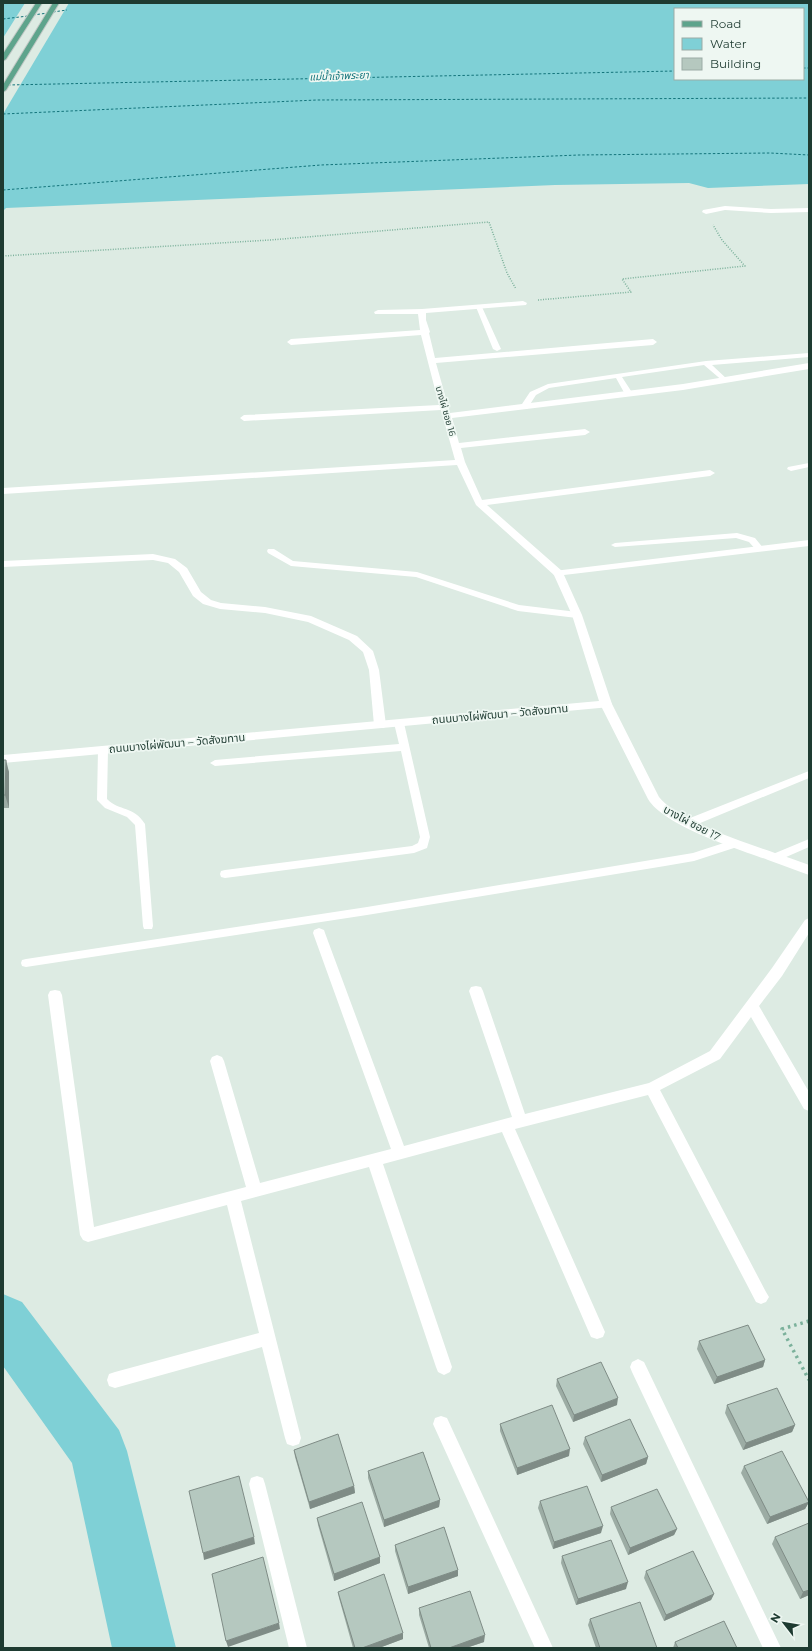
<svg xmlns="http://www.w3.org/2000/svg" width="812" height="1651" viewBox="0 0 812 1651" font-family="Montserrat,'Noto Sans Thai',sans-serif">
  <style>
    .water { fill: #7fd0d6; fill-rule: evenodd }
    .pier { fill: #ddebe3 }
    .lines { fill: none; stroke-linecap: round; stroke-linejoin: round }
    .river { fill: #7fd0d6; fill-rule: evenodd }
    .ferry { stroke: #13747b; stroke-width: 1; stroke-dasharray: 2.5 2; stroke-linecap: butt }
    .primary-casing { stroke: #c0c8c5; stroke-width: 2 }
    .path-far1 { stroke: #7bb19b; stroke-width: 1.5; stroke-dasharray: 1 1.5; stroke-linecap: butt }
    .path { stroke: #7bb19b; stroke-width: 3.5; stroke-dasharray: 2.5 4; stroke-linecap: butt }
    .service { fill: #fff; fill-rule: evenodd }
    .minor { fill: #fff; fill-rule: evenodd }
    .tertiary { fill: #fff; fill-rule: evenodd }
    .primary { fill: #5ea48c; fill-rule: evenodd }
    .wall { fill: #9caca4 }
    .shaded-wall { fill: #7f8c86 }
    .building { fill: #b5c8bf; stroke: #7f8c86 }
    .labels { text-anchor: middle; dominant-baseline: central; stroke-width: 3.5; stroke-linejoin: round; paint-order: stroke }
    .far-street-label { font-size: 9px; fill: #1e3b31; stroke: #eef7f2 }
    .far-water-label { font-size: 10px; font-style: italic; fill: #13747b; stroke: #eef7f2 }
    .street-label { font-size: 11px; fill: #1e3b31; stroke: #eef7f2 }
  </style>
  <rect width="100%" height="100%" fill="#ddebe3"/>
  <path class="water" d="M3,3H809V184L708,188L689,183L555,185L6,208L3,211ZM675,9H803V79H675Z"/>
  <path class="pier" d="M25,3H69L3,114V38Z"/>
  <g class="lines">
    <path class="river" d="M3,1294L22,1302L119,1430L127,1451L176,1648H112L72,1463L3,1366Z"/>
    <path class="ferry" d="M53,12L67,10
      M33,15L48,13
      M3,19L28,16
      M803,68H809
      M8,85L675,71
      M3,114L317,100L809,98
      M3,190L321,165L579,155L770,153L809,155"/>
    <g class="primary-casing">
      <path id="primary" d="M36,3H42L6,59L3,61V54Z
        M53,3H59L6,90L3,92V85Z"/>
    </g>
    <path class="path-far1" d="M3,256L270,240L489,222L507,273L516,289
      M538,300L631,292L622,279L745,266L722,240L713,225"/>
    <path class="path" d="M809,1321L782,1329L809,1380"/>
    <path class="service" d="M479,305L482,307L501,349L497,351L493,349L476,307Z
      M809,353V357L712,365L728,380L724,382L704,365L622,377L633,394L629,396H626L616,378L549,388L536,395L527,409H521L520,407L530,392L548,384L706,361Z
      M809,463V467L791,471L787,469L788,467Z
      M737,533L755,538L764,549L763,551H757L749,542L736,538L615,547L611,545L615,543Z
      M268,549H274L293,561L417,572L519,605L577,612L581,615L577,618L518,611L416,577L291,566L268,553L267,551Z
      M399,720L404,723L430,837L427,848L414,853L225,878L221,877L220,874L221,871L225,870L412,846L418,843L420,837L401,751L215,766L210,763L215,760L399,744L394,723Z
      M103,747L108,750L107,799C120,812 133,805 145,824L153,926L152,929H144L143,926L135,825L127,817L105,808L97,800L98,750Z
      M809,771V778L693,826H685L684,823L685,820Z
      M809,839V847L777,861L773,860L772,857L773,854Z
      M733,840L737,841L738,844L737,847L694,861L665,866L367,915L26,967L22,966L21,963L22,960L26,959L367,907L693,853Z"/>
    <path class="minor" d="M725,206L771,209L809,208V212L771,213L725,210L706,214L702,212L703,210Z
      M523,301L527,303L526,305L426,313V320L430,332L429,333L435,358L653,339L657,342L653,345L436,363L450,413L683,384L809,363V369L683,390L452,418L459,443L585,429L590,432L585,435L461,448L465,462L482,500L710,470L715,473L710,476L487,505L562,571L563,573L558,576L554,575L476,505L457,465L3,494V488L455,460L441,410L244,421L240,418L244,415L439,405L421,335L291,345L287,342L291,339L420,330L418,314H375L374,312L378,310L422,309Z
      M153,554L175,559L187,568L201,592L211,600L221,603L265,607L311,616L357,636L373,651L379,670L386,725L384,728H376L374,725L369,670L363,652L349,640L308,622L265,613L220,609L203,604L193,596L179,572L168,563L153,560L3,567V561Z
      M606,700L610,701L612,704L659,797C682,826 773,851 809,865V875C795,870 782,865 768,860C738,849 664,826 648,799L600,704L602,701Z
      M809,918V933L782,976L759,1006L809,1092V1111L804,1109L751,1017L720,1059L660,1090L766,1292L769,1297L766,1302L761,1304L756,1302L648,1095L515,1129L605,1332L603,1337L597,1339L591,1337L502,1132L383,1164L452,1367L450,1372L444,1375L438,1372L436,1367L369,1167L241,1201L301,1438L299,1444L293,1446L287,1444L285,1438L262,1347L115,1388L109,1386L107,1380L109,1374L115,1372L259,1333L227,1205L88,1242L83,1240L80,1235L48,995L50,991L55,990L60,991L62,995L94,1227L246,1187L210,1061L212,1057L217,1055L222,1057L224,1061L260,1183L391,1149L313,933L314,930L319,928L324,930L325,933L404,1146L512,1117L469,991L471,987L476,986L481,987L483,991L525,1114L649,1083L710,1051L772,968L805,920Z
      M638,1359L644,1362L781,1648H763L632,1372L630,1367L632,1362Z
      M441,1416L447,1418L553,1648H535L433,1424L435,1418Z
      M257,1476L263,1478L265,1484L307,1648H289L249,1484L251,1478Z"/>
    <path class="tertiary" d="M809,540V546L564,575L582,615L612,704L610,707L3,763V755L599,701L572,615L553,573L554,571Z"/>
    <use href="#primary" class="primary"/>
  </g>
  <path class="wall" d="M3,760L9,772V808H3Z
    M699,1341L765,1360L763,1367L714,1384L697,1349Z
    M557,1379L617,1405L573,1422L556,1386Z
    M727,1405L795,1425L792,1432L743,1450L725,1413Z
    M500,1424L569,1456L517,1475L500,1431Z
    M585,1437L648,1457L646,1464L601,1482L583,1444Z
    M294,1450L354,1486L355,1493L310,1509L295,1457Z
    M744,1466L809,1502L805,1509L767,1524L741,1473Z
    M368,1471L440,1500L439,1507L384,1527L368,1478Z
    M540,1501L601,1533L553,1549L538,1508Z
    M611,1507L677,1529L674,1535L628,1555L610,1514Z
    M317,1518L380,1563L334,1581L318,1525Z
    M775,1537L809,1595L800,1599L772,1544Z
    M395,1545L458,1570V1576L408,1594L395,1551Z
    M562,1556L626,1589L576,1605L561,1563Z
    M646,1571L714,1594L711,1600L664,1621L644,1578Z
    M338,1592L403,1639L379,1648H353L339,1598Z
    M419,1608L484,1642L466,1648H429L419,1615Z
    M590,1619L657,1648H596L588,1625Z
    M675,1642L737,1648H673Z"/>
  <path class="shaded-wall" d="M6,760L9,772V808L5,795Z
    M765,1360L763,1367L714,1384L717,1377Z
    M618,1398L617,1405L573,1422L574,1415Z
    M795,1425L792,1432L743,1450L746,1443Z
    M570,1449L569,1456L517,1475V1468Z
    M648,1457L646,1464L601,1482L602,1475Z
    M354,1486L355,1493L310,1509L309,1502Z
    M440,1500L439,1507L384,1527V1520Z
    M809,1502L805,1509L767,1524L770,1517Z
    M603,1526L601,1533L553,1549L554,1542Z
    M677,1529L674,1535L628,1555L630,1548Z
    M254,1537L255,1544L204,1560L203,1553Z
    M380,1557V1563L334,1581V1574Z
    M458,1570V1576L408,1594V1587Z
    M628,1582L626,1589L576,1605L578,1599Z
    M809,1590V1595L800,1599L803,1592Z
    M714,1594L711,1600L664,1621L666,1615Z
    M279,1623L280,1629L228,1647L226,1641Z
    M403,1633V1639L379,1648H362Z
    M485,1635L484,1642L466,1648H449Z"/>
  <path class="building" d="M3,760H6L5,795H3Z
    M748,1325L765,1360L717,1377L699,1341Z
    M601,1362L618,1398L574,1415L557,1379Z
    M777,1388L795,1425L746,1443L727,1405Z
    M552,1405L570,1449L517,1468L500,1424Z
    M630,1419L648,1457L602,1475L585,1437Z
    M338,1434L354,1486L309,1502L294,1450Z
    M782,1451L809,1502L770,1517L744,1466Z
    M423,1452L440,1500L384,1520L368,1471Z
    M239,1476L254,1537L203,1553L189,1491Z
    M587,1486L603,1526L554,1542L540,1501Z
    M657,1489L677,1529L630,1548L611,1507Z
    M362,1502L380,1557L334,1574L317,1518Z
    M809,1523V1590L803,1592L775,1537Z
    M444,1527L458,1570L408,1587L395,1545Z
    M611,1540L628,1582L578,1599L562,1556Z
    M693,1551L714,1594L666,1615L646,1571Z
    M263,1557L279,1623L226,1641L212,1574Z
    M384,1574L403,1633L362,1648H355L338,1592Z
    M470,1591L485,1635L449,1648H431L419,1608Z
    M640,1602L657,1648H600L590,1619Z
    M724,1621L737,1648H678L675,1642Z"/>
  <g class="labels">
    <g class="far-street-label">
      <text transform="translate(446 411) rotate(74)">บางไผ่ ซอย 16</text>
    </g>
    <g class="far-water-label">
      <text transform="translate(339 76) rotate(-2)">แม่น้ำเจ้าพระยา</text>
    </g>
    <g class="street-label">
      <text transform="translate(500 714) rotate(-5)">ถนนบางไผ่พัฒนา – วัดสังฆทาน</text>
      <text transform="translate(177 743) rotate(-5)">ถนนบางไผ่พัฒนา – วัดสังฆทาน</text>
      <text transform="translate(692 823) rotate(28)">บางไผ่ ซอย 17</text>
    </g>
  </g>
  <rect width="812" height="1651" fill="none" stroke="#1e3b31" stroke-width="8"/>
  <rect x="674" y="8" width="130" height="72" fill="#eef7f2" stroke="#9baca5"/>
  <rect x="682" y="21" width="20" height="6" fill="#5ea48c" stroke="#9baca5"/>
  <text x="710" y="28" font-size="12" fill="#1e3b31">Road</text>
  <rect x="682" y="38" width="20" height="12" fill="#7fd0d6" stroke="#9baca5"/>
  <text x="710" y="48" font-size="12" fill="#1e3b31">Water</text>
  <rect x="682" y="58" width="20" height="12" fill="#b5c8bf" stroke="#9baca5"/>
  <text x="710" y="68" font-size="12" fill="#1e3b31">Building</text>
  <g transform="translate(784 1623) rotate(301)" stroke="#eef7f2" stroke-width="3" paint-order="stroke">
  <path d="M0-3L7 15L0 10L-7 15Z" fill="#1e3b31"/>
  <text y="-6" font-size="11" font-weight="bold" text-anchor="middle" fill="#1e3b31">N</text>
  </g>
</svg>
